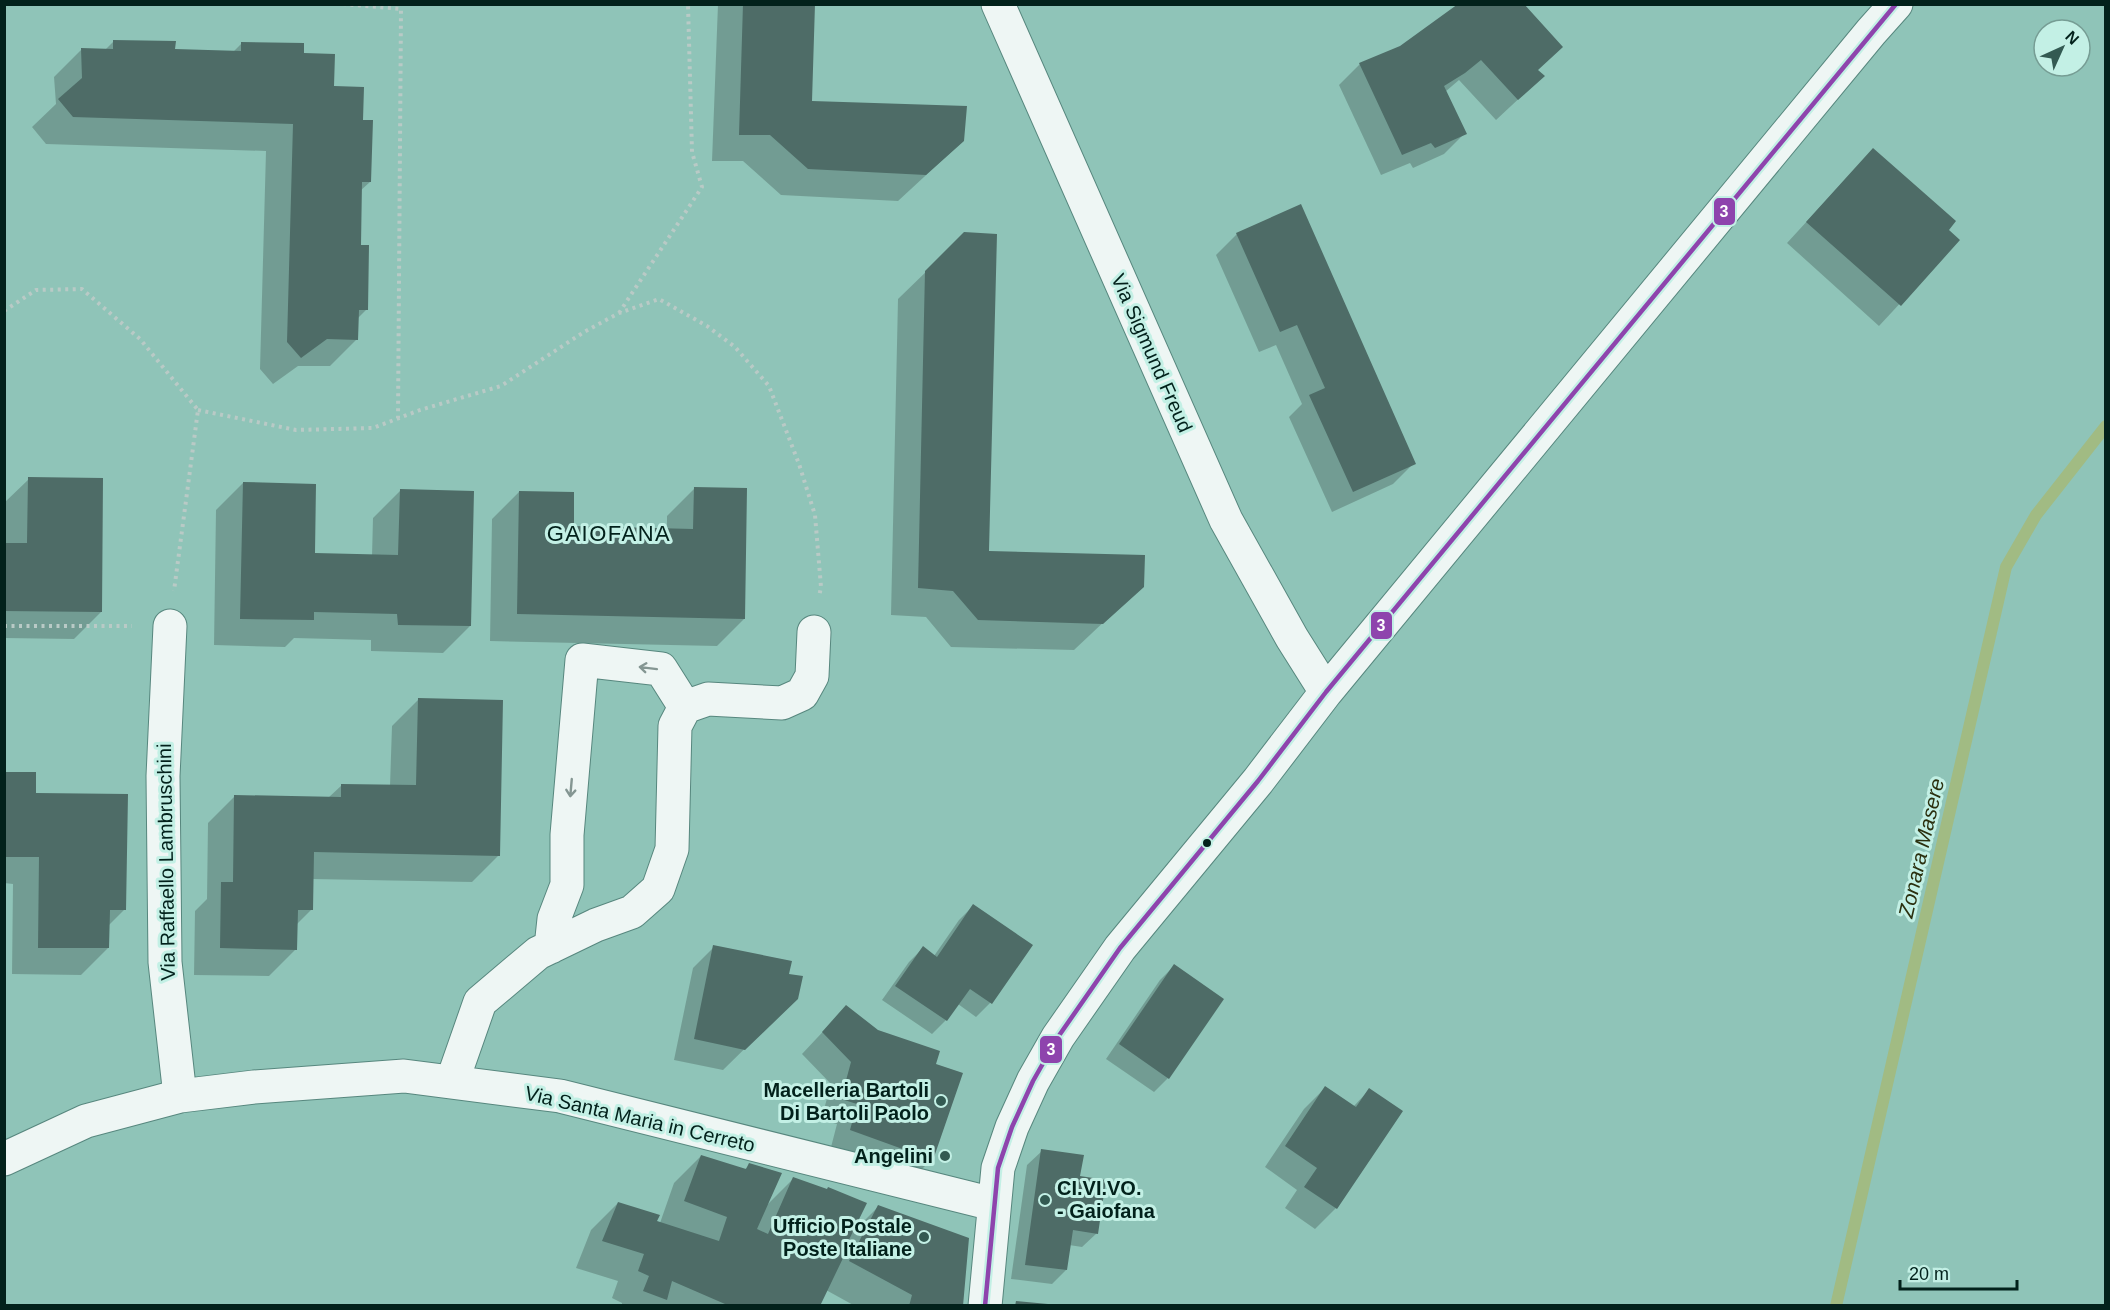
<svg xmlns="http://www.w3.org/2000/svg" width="2110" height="1310" viewBox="0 0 2110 1310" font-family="Arial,sans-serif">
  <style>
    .shadow { fill: #0003 }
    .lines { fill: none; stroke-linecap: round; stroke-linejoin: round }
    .stream { stroke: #a1bb83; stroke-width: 12 }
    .building { fill: #4e6c67 }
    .minor-casing { stroke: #57877e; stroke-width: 35 }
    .path { stroke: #b9cac6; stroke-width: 4; stroke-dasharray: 3 4.5; stroke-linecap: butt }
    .minor { stroke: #eef6f4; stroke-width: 33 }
    .bus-1-casing { stroke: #c3f0e5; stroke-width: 9 }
    .bus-1 { stroke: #8e44ad; stroke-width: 4.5 }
    .oneway { stroke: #849692 }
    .bus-dot { fill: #02211b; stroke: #c3f0e5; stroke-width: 2 }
    .poi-dot { fill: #335a52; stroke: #c3f0e5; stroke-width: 2 }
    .labels { text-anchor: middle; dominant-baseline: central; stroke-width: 6; stroke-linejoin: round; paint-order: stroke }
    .street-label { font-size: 20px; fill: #02211b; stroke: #c3f0e5 }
    .poi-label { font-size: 20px; font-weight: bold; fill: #02211b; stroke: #c3f0e5; text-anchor: end }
    .water-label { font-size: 21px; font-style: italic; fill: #2b300f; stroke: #c3f0e5 }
    .quarter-label { font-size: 22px; letter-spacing: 1.5px; fill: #02211b; stroke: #c3f0e5 }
    .line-badge { stroke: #c3f0e5; stroke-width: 2 }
    .badge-label { font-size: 16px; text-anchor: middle; font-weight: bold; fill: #fff }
  </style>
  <rect width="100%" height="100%" fill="#8fc4b8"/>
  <path class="shadow" d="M718,4H813L811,102L963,141L898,201L781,195L743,161H712Z
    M1461,4L1543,76L1496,120L1459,80L1445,92L1465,133L1444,154L1413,168L1410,163L1381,175L1339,85L1360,64L1400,47Z
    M113,42L174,51L233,52L242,43L302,54L361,121L370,182L360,191L359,246L366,310L358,318L357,339L330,366H298L273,384L260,369L266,151L46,144L32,127L56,104L54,77L81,50H105Z
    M1853,171L1958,241L1879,326L1787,243Z
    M965,234L987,552L1142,586L1074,650L951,647L926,617L891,615L898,299Z
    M1237,234L1414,463L1393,484L1332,512L1289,417L1302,404L1276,345L1259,352L1216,255Z
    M29,479L101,612L74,639L4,638V503Z
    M243,483L313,555L372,556L373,518L400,491L470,626L443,653L371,651V640L294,638L285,647L214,645L216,510Z
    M694,489L744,619L717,646L490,641L492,519L519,492L572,528L667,530V516Z
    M419,699L499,855L472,882L312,879V909L296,925V949L269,976L194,975L195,911L207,899L208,823L235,796L328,798L342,785L390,786L392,726Z
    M4,773L35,795L125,909L108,926V948L81,975L12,974L13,884L4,883Z
    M973,906L1031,945L990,1003L976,1017L958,1004L946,1020L932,1034L882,1000L909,962L923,948L934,956L959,920Z
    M714,947L778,1016L723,1070L674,1060L693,968Z
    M1174,966L1168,1078L1154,1092L1106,1059L1160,980Z
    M846,1007L877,1032L934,1065L932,1159L911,1180L830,1151L837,1124L821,1120L831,1084L802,1054Z
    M1325,1088L1353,1107L1369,1090L1336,1208L1315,1229L1285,1208L1297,1190L1265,1167L1304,1109Z
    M1042,1151L1079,1178L1097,1233L1082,1247L1069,1245L1066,1270L1052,1284L1011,1279L1027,1165Z
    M701,1156L744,1170L750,1165L765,1207L794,1178L850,1235L878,1207L961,1306H855L826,1290L818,1306H622V1303L612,1298L618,1281L576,1268L591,1230L618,1203L660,1223L674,1183Z"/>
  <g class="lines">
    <path class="stream" d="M1836,1306L2006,567L2036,515L2106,426"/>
  </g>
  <path class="building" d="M743,4H815L812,101L967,106L964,141L926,175L808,169L770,135H739Z
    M1458,4H1524L1563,47L1538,70L1545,76L1518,100L1481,60L1465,73L1444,86L1467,134L1435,148L1431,143L1402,155L1359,63L1400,46Z
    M113,40L176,41L175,49L241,51V42L304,43V53L335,54L334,86L364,87L363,120H373L371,182H362L361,245H369L368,310H359L358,340L327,339L301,358L287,342L293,124L73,117L58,99L82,78L81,48L113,49Z
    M1873,148L1956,221L1949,230L1960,240L1901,306L1806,222Z
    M1301,204L1416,464L1353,492L1309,395L1325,388L1297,325L1280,332L1236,233Z
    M964,232L997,234L989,551L1145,555L1144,587L1103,624L978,620L953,591L918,588L925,271Z
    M28,477L103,478L102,612L4,611V543H27Z
    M243,482L316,484L315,553L398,555L400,489L474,491L471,626L398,625L397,614L314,612V620L240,619Z
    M694,487L747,488L745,619L517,614L519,491L574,492V526L693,529Z
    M418,698L503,700L500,856L314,852L313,910H298L297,950L220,948L221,882H233L234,795L341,797V784L416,785Z
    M4,772H36V793L128,794L126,910H110L109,948H38L39,857H4Z
    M973,904L1033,945L992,1004L970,989L947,1021L895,986L923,946L937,957Z
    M713,945L792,961L789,974L803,976L798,999L745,1050L694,1039Z
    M1174,964L1224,999L1169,1079L1119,1044Z
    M846,1005L878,1030L940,1051L936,1064L963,1073L933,1160L850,1130L857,1104L841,1099L851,1062L822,1032Z
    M1325,1086L1356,1107L1369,1088L1403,1111L1337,1209L1304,1187L1317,1168L1285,1146Z
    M1041,1149L1084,1155L1080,1176L1106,1180L1098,1234L1073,1230L1067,1270L1025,1265Z
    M701,1155L746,1169L749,1163L782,1173L757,1229L768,1234L793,1177L827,1189L828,1187L867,1203L843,1252L845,1254L820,1306H724L725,1304L672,1281L667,1300L643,1291L649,1276L638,1271L644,1254L602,1241L618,1202L660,1215L657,1221L719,1241L727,1217L684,1201Z
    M878,1205L969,1238L963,1306H909L912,1295L849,1261Z
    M1016,1301L1048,1304V1306H1015Z"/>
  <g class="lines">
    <g class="minor-casing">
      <path id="minor" d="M998,4L1226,520L1292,638L1326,692
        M170,626L163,776L165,962L180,1096
        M551,947L554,919L567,885V835L582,660L661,669L685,707
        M452,1082L480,1002L538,953L596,925L632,912L658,889L672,849L675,726L685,707L708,699L782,703L802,694L812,676L814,632
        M4,1159L86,1121L180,1096L254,1087L404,1076L560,1096L993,1204
        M985,1306L998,1168L1012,1127L1033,1081L1058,1037L1120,948L1258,781L1326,692L1871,32L1896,4"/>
    </g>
    <path class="path" d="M343,4L401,9L398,418
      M4,311L36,290L82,289L140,339L198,410L174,591
      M619,313L702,187L692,152L688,4
      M198,410L296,430L373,428L420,410L501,386L584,332L619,313L659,299L707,326L735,347L769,386L799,464L815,515L821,587L819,597
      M4,626H132"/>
    <use href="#minor" class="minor"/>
    <g class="bus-1-casing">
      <path id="bus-1" d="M985,1306L998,1168L1012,1127L1033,1081L1058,1037L1120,948L1258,781L1326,692L1896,4"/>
    </g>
    <use href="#bus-1" class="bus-1"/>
  </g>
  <defs><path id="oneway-shaft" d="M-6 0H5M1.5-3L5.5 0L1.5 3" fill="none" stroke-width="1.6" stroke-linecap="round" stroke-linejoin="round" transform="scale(1.5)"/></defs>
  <g class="oneway">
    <use href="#oneway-shaft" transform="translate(648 668) rotate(-173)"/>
    <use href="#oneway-shaft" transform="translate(571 788) rotate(95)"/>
  </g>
  <circle class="bus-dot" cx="1207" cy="843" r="5"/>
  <g class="poi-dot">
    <circle cx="941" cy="1101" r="6"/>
    <circle cx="945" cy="1156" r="6"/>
    <circle cx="1045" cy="1200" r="6"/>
    <circle cx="924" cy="1237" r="6"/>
  </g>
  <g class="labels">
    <g class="street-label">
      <text transform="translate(1152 353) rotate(66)">Via Sigmund Freud</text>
      <text transform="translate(166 862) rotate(-91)">Via Raffaello Lambruschini</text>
      <text transform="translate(640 1119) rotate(13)">Via Santa Maria in Cerreto</text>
    </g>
    <g class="poi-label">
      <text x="929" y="1090">Macelleria Bartoli<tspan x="929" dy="23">Di Bartoli Paolo</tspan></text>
      <text x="933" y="1156">Angelini</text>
      <text x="1057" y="1188" text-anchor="start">CI.VI.VO.<tspan x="1057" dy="23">- Gaiofana</tspan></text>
      <text x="912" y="1226">Ufficio Postale<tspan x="912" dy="23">Poste Italiane</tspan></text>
    </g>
    <g class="water-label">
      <text transform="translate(1921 848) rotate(-77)">Zonara Masere</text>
    </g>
    <g class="quarter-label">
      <text x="609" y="533">GAIOFANA</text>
    </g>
  </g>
  <g class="line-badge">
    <rect x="1713" y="197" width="23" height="29" rx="6" fill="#8e44ad"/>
    <rect x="1370" y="611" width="23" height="29" rx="6" fill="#8e44ad"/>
    <rect x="1039" y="1035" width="24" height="29" rx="6" fill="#8e44ad"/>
  </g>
  <g class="badge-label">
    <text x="1724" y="217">3</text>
    <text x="1381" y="631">3</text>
    <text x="1051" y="1055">3</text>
  </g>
  <rect width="2110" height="1310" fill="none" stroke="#02211b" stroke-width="12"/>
  <g transform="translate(2062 48) rotate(45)"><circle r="28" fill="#c3f0e5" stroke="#769d94" stroke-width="1.5"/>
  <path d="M0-4.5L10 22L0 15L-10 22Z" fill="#335a52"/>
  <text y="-9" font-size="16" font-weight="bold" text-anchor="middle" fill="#02211b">N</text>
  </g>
  <path d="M1900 1280v9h117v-9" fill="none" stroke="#02211b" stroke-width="3"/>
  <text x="1909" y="1280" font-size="18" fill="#02211b" stroke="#c3f0e5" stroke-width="4.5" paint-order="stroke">20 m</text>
</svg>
